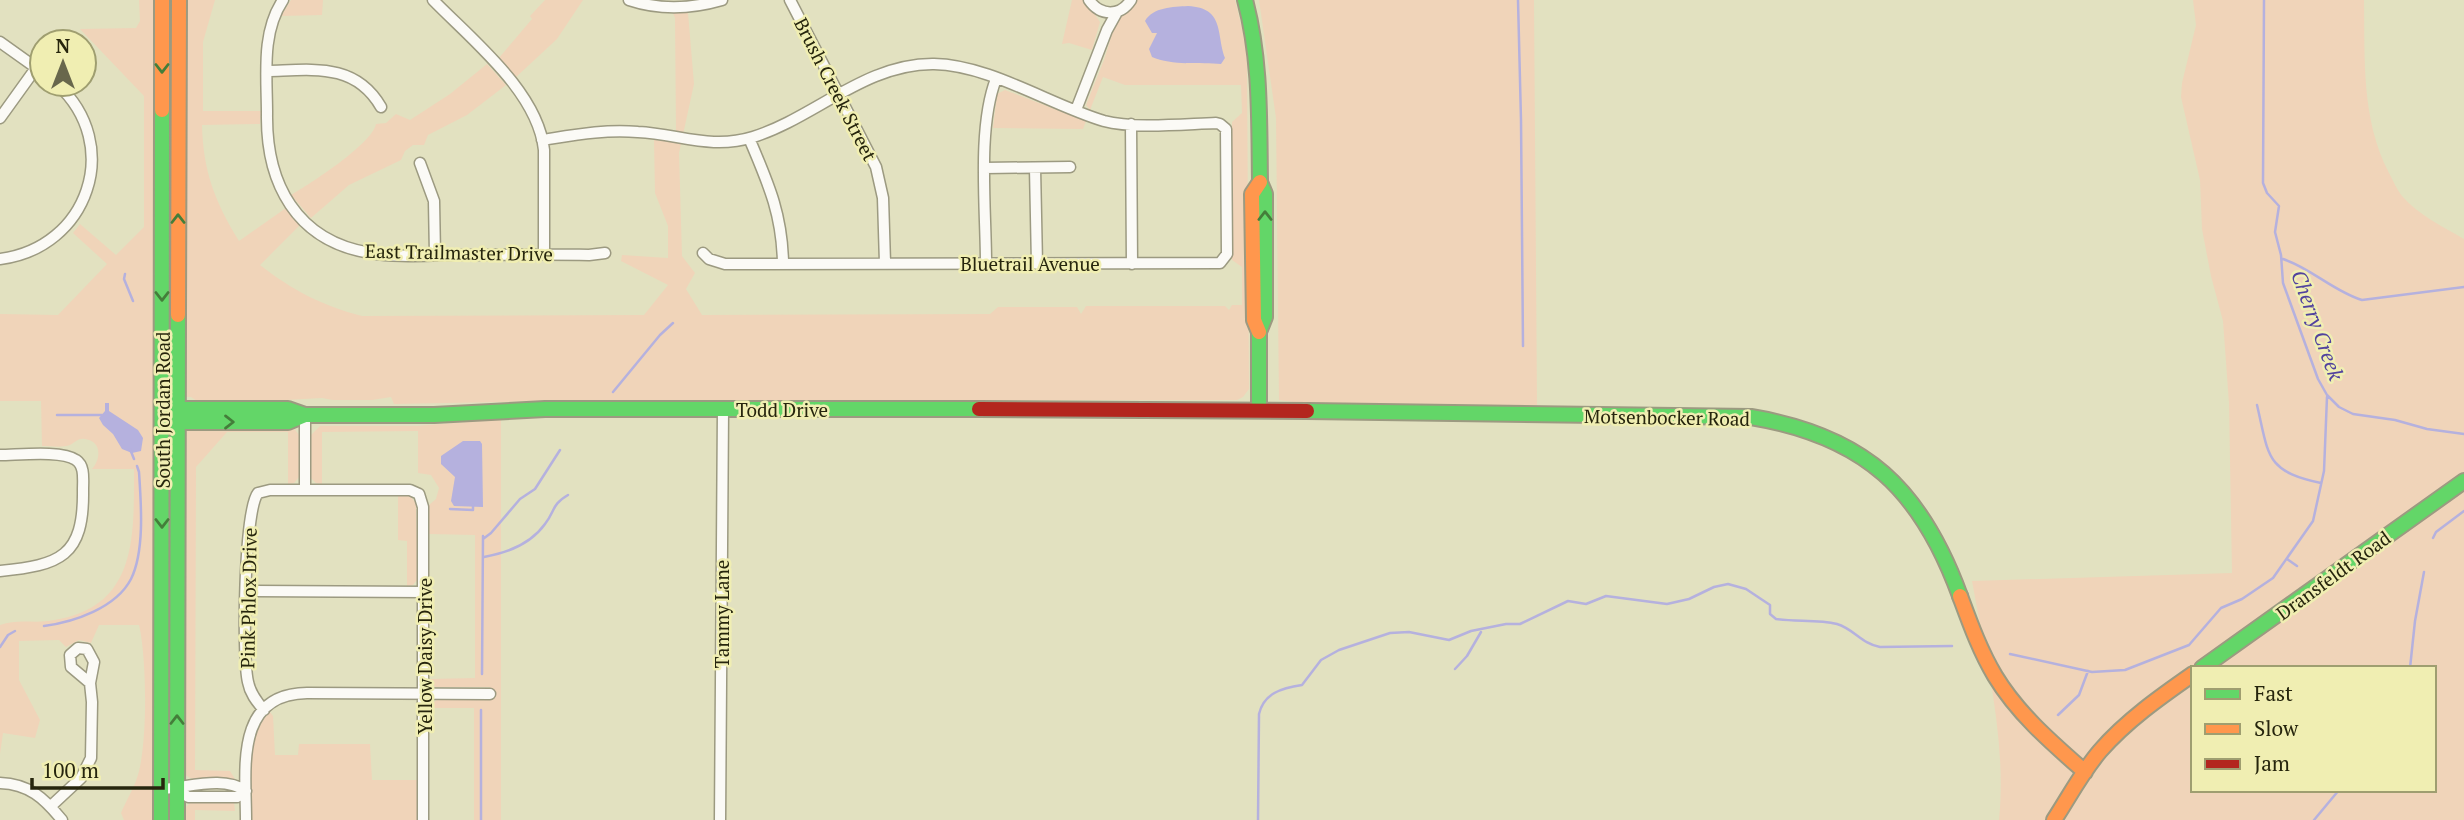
<svg xmlns="http://www.w3.org/2000/svg" width="2464" height="820" viewBox="0 0 2464 820" font-family="'PT Serif',serif">
  <style>
    .green { fill: #f0d4b9; fill-rule: evenodd }
    .water { fill: #b5b1de }
    .lines { fill: none; stroke-linecap: round; stroke-linejoin: round }
    .stream { stroke: #b5b1de; stroke-width: 2.5 }
    .street-casing { stroke: #9c9a81; stroke-width: 13 }
    .fast-casing { stroke: #9c9a81; stroke-width: 18 }
    .slow-casing { stroke: #9c9a81; stroke-width: 18 }
    .jam-casing { stroke: #9c9a81; stroke-width: 18 }
    .street { stroke: #fbfaf6; stroke-width: 10 }
    .fast { stroke: #63d668; stroke-width: 14 }
    .slow { stroke: #ff974d; stroke-width: 14 }
    .jam { stroke: #b3261e; stroke-width: 14 }
    .oneway { stroke: #447e3a }
    .labels { text-anchor: middle; dominant-baseline: central; stroke-width: 5; stroke-linejoin: round; paint-order: stroke }
    .street-label { font-size: 19px; fill: #26250d; stroke: #f0eeb2 }
    .water-label { font-size: 21px; font-style: italic; fill: #51429e; stroke: #f0eeb2 }
  </style>
  <rect width="100%" height="100%" fill="#e2e1c0"/>
  <path class="green" d="M139,0H157L156,238L154,239L156,243L155,820H124L121,813C126,801 133,790 137,778C148,747 147,658 139,625H99L91,643L79,640L66,647L59,640L19,641V680L40,720L35,738L3,733L0,754V625C16,619 31,623 48,621C137,610 134,540 134,469H92C101,459 102,441 85,439C78,438 76,442 70,445C62,448 50,446 42,446L41,401H0V314L58,315L107,264L73,233L80,224L116,255L144,227V96L80,29L136,28L140,21Z
    M168,0H173L172,329L167,274Z
    M183,0H215L203,42V111H261L260,124L202,125C203,171 215,202 239,241L286,208L301,224L260,265C292,290 323,306 362,316L644,315L668,285L621,261L622,255L668,258V226L655,193L654,140L665,141L676,131L675,18L673,13H688L694,84L679,153L682,256L695,273L686,289L702,315L990,314L998,307H1077L1081,314L1086,306H1225L1229,310L1232,305H1242V267L1232,260V122L1242,113L1241,85H1125L1103,77L1090,110L1086,105L1104,60L1116,21L1134,2L1137,0H1235L1246,45L1247,65L1249,389L1243,397L1237,400H599L394,404L391,397L372,400H333L322,398L286,400L282,404H253L251,400L197,401L191,397H184Z
    M291,0H323L322,15L281,16Z
    M545,0H583L557,39L515,78L498,59L532,19L530,16Z
    M1072,0H1085L1100,22L1092,50L1069,43L1062,44Z
    M1259,0H1534L1537,405L1331,407L1279,400L1276,118Z
    M2193,0H2364C2365,59 2361,119 2389,173C2393,180 2397,190 2402,196C2418,215 2444,227 2464,239V820H1999C2007,741 1986,659 1972,581L2232,573L2229,403L2223,321L2211,276L2202,229L2200,180L2181,97L2182,83L2196,25ZM2193,668H2434V790H2193Z
    M487,64L506,85L467,115L428,135L424,145H413L405,151L401,160L349,185L311,218L291,195C310,184 372,144 376,124L386,123L396,114L410,120L450,94Z
    M1005,90L1086,121L1083,129L993,128L997,94Z
    M501,419V820H474V708H429L430,705L438,699H490V687H435L430,679L475,678V535L429,534V505L436,499L439,488L431,475L418,473V431L322,432V484L316,483L311,478V435L320,426H418Z
    M192,427H293L299,435V477L294,483L288,484V432H227L196,467L195,770L230,771L235,779L231,780C217,780 192,785 183,772V435Z
    M170,441H171V703L166,646L168,453Z
    M398,496H410L416,503L418,576L417,580L413,585L407,586V541L398,540Z
    M270,712L273,716L275,755H298L299,744H370L372,780H417L418,820H252C252,785 243,739 270,712Z
    M191,802L232,801L234,802L235,811L195,810V820H183V810Z"/>
  <path class="water" d="M1188,6C1225,8 1216,34 1225,58L1221,64C1201,62 1172,66 1152,57L1149,49L1157,33H1152L1145,21C1153,7 1173,7 1188,6Z
    M105,403H109V411L138,430L143,438L141,451L132,453L122,449L113,434L103,425L99,418L105,411Z
    M463,441H480L482,444L483,507L454,506L451,501L455,477L441,464V456Z"/>
  <g class="lines">
    <path class="stream" d="M1518,0L1521,120L1523,346
      M2264,0L2263,183L2267,193L2279,206L2275,232L2281,255L2283,283L2318,379L2327,395L2339,407L2353,414L2395,420L2427,429L2464,434
      M2283,259C2311,268 2333,291 2362,300L2464,287
      M125,274L124,279L133,301
      M613,392L660,335L673,323
      M2257,405C2269,456 2265,471 2321,483
      M57,415H102
      M130,449L134,459
      M450,509L473,510V505
      M2433,538L2436,532L2464,511
      M483,539L491,533L520,499L535,489L560,450
      M484,557C507,553 530,545 545,524C556,510 551,505 568,495
      M2287,559L2297,566
      M44,626C74,622 116,608 131,579C145,551 141,502 139,472L137,466
      M0,647L8,635L15,631
      M2010,654L2092,672L2125,670L2189,645L2221,608L2242,599L2273,578L2313,521L2324,471L2327,397
      M2410,668L2415,621L2424,572
      M1455,669L1467,656L1481,632
      M482,674L483,536
      M2058,715L2079,695L2088,671
      M481,820V710
      M1258,820L1259,714C1264,693 1282,688 1302,685L1321,660L1339,650L1390,633L1409,632L1449,640L1471,631L1506,624H1520L1568,601L1586,604L1606,596L1667,604L1689,599L1714,587L1728,584L1746,589L1770,605V614L1776,619C1796,622 1818,619 1837,624C1854,629 1862,644 1880,647L1952,646
      M2314,820L2339,790"/>
    <g class="street-casing">
      <path id="street" d="M283,0C261,33 267,75 267,114C266,183 296,241 370,253C398,258 428,255 456,255C500,255 544,254 589,255L605,253
        M433,0C472,40 538,92 544,150V254
        M629,0C659,10 691,9 722,0
        M790,0L876,167L883,198L885,263
        M1089,0C1100,16 1120,17 1131,0
        M0,42L42,72
        M267,71C312,70 355,62 381,107
        M1076,110L1107,30L1117,12
        M0,118L36,68
        M1131,124L1132,264
        M749,138C768,183 782,213 783,263
        M542,140C574,135 605,129 638,132C679,134 711,150 753,137C814,118 866,63 934,64C990,65 1050,105 1104,121C1134,129 1184,124 1216,123L1220,124L1226,129L1227,254L1220,263L725,264L709,259L703,253
        M420,163L434,201L435,255
        M985,168L1070,167
        M1035,168L1037,264
        M0,259C88,248 124,145 57,84
        M986,263C986,209 977,128 996,79
        M305,415V490
        M0,455C18,455 62,450 76,460C85,466 83,479 83,490C84,557 60,565 0,571
        M258,493C244,510 242,657 248,682C250,693 256,701 264,710
        M258,493L270,490H410L419,494
        M419,494L423,507V820
        M247,591L424,592
        M0,783C29,784 44,798 62,820
        M161,789C187,788 223,775 246,791L237,797H188L177,788
        M51,806L81,778L91,758L92,702L90,683L94,662L87,649L78,648L70,655L71,667L90,683
        M246,820C246,769 234,694 307,693L490,694
        M720,820L723,409"/>
    </g>
    <g class="fast-casing">
      <path id="fast" d="M1245,0C1261,60 1259,120 1260,182L1265,194V317L1259,332V410
        M1307,411L1751,417C1865,436 1921,489 1960,596
        M162,415L178,409H288L305,415H434L545,409H979
        M172,419L178,422H288L305,415
        M2202,668L2464,481
        M161,820L162,110
        M177,820L178,315"/>
    </g>
    <g class="slow-casing">
      <path id="slow" d="M162,110V0
        M178,315L179,0
        M1259,332L1254,320L1252,194L1260,182
        M1960,596C1970,623 1980,651 1995,676C2018,714 2052,743 2085,772
        M2054,820C2069,797 2082,772 2100,751C2126,721 2160,697 2193,674"/>
    </g>
    <g class="jam-casing">
      <path id="jam" d="M979,409L1307,411"/>
    </g>
    <use href="#street" class="street"/>
    <use href="#fast" class="fast"/>
    <use href="#slow" class="slow"/>
    <use href="#jam" class="jam"/>
  </g>
  <defs><path id="oneway-chevron" d="M-2-3.5L2.5 0L-2 3.5" fill="none" stroke-width="1.6" stroke-linecap="round" stroke-linejoin="round" transform="scale(1.75)"/></defs>
  <g class="oneway">
    <use href="#oneway-chevron" transform="translate(162 68) rotate(90)"/>
    <use href="#oneway-chevron" transform="translate(1265 216) rotate(-90)"/>
    <use href="#oneway-chevron" transform="translate(178 219) rotate(-90)"/>
    <use href="#oneway-chevron" transform="translate(162 296) rotate(90)"/>
    <use href="#oneway-chevron" transform="translate(229 422)"/>
    <use href="#oneway-chevron" transform="translate(162 523) rotate(90)"/>
    <use href="#oneway-chevron" transform="translate(177 720) rotate(-90)"/>
  </g>
  <g class="labels">
    <g class="street-label">
      <text transform="translate(836 89) rotate(63)">Brush Creek Street</text>
      <text transform="translate(459 252) rotate(1)">East Trailmaster Drive</text>
      <text x="1030" y="263">Bluetrail Avenue</text>
      <text x="782" y="409">Todd Drive</text>
      <text transform="translate(162 410) rotate(-90)">South Jordan Road</text>
      <text transform="translate(1667 417) rotate(1)">Motsenbocker Road</text>
      <text transform="translate(2333 575) rotate(-36)">Dransfeldt Road</text>
      <text transform="translate(248 598) rotate(-89)">Pink Phlox Drive</text>
      <text transform="translate(721 614) rotate(-90)">Tammy Lane</text>
      <text transform="translate(424 656) rotate(-90)">Yellow Daisy Drive</text>
    </g>
    <g class="water-label">
      <text transform="translate(2318 325) rotate(70)">Cherry Creek</text>
    </g>
  </g>
  <rect x="2191" y="666" width="245" height="126" fill="#f0eeb2" stroke="#9f9e70" stroke-width="2"/>
  <rect x="2205" y="689" width="35" height="10" fill="#63d668" stroke="#9f9e70" stroke-width="2"/>
  <text x="2254" y="701" font-size="21" fill="#26250d">Fast</text>
  <rect x="2205" y="724" width="35" height="10" fill="#ff974d" stroke="#9f9e70" stroke-width="2"/>
  <text x="2254" y="736" font-size="21" fill="#26250d">Slow</text>
  <rect x="2205" y="759" width="35" height="10" fill="#b3261e" stroke="#9f9e70" stroke-width="2"/>
  <text x="2254" y="771" font-size="21" fill="#26250d">Jam</text>
  <g transform="translate(63 63)"><circle r="33" fill="#f0eeb2" stroke="#9f9e70" stroke-width="2"/>
  <path d="M0-5L12 26L0 18L-12 26Z" fill="#68674c"/>
  <text y="-10" font-size="19" font-weight="bold" text-anchor="middle" fill="#26250d">N</text>
  </g>
  <path d="M32 778v10h131v-10" fill="none" stroke="#26250d" stroke-width="3.5"/>
  <text x="42" y="778" font-size="21" fill="#26250d" stroke="#f0eeb2" stroke-width="5" paint-order="stroke">100 m</text>
</svg>
